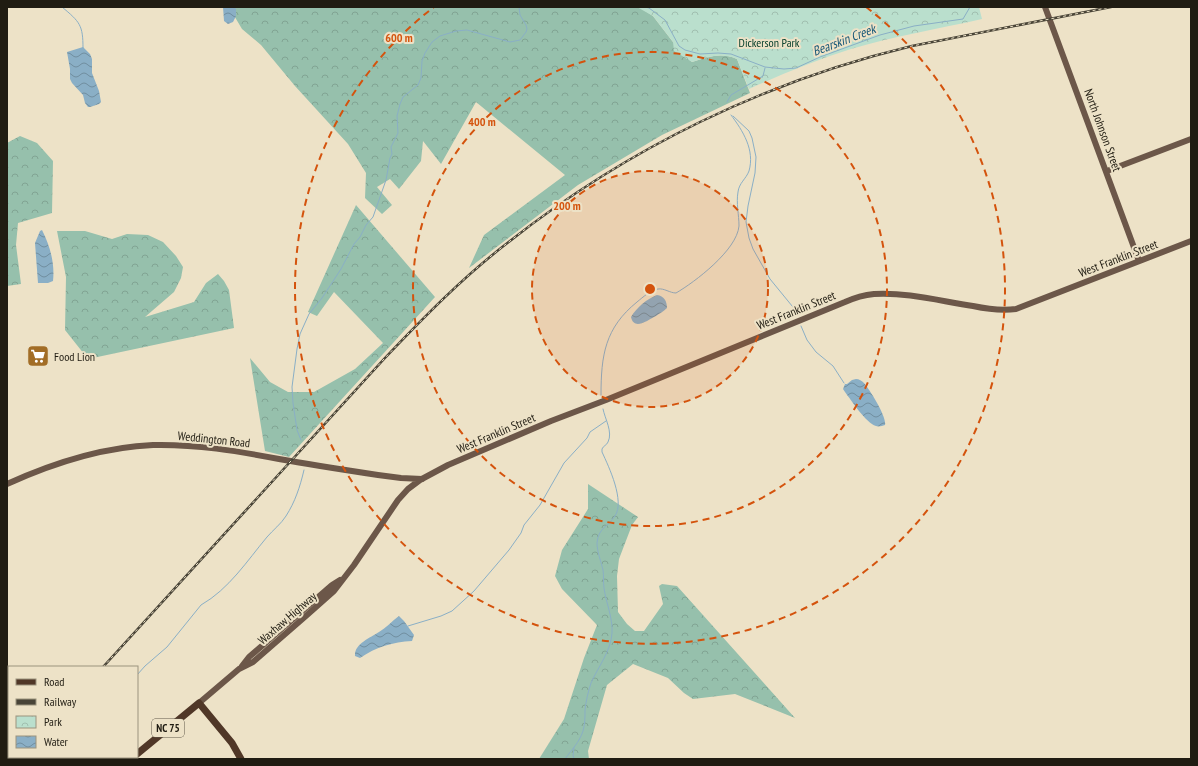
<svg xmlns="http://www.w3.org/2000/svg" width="1198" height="766" viewBox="0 0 1198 766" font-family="'PT Sans Narrow',sans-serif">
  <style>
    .forest { fill: url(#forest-crowns) }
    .park { fill: url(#park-crowns) }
    .water { fill: url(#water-waves) }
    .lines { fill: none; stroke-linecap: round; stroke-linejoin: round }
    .stream { stroke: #8aafc6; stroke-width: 1 }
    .secondary { stroke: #6c5749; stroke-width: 6 }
    .primary { stroke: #503727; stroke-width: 7 }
    .rail-casing { stroke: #494437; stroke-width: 2.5 }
    .rail { stroke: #ede2c7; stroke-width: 1; stroke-dasharray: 3; stroke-linecap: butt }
    .ring { fill: none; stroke: #d4530d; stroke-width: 2; stroke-dasharray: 7 5 }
    .labels { text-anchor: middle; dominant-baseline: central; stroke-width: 4; stroke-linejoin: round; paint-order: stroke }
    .shield { fill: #ede2c7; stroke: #5e5748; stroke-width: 1 }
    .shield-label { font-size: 11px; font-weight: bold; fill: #201c12 }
    .park-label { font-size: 12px; fill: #07402d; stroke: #ede2c7 }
    .street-label { font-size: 12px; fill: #201c12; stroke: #ede2c7 }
    .poi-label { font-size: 12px; fill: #201c12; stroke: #ede2c7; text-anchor: start }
    .water-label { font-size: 13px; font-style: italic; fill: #165777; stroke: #ede2c7 }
    .centre { fill: #d4530d; stroke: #ede2c7; stroke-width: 2 }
    .ring-label { font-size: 12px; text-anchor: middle; font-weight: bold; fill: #d4530d; stroke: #ede2c7; stroke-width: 4; stroke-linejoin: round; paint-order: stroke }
  </style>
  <defs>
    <pattern id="forest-crowns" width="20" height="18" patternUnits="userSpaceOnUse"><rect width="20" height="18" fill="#96c0ac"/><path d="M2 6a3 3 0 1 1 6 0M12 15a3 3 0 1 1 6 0" fill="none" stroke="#81a493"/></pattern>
    <pattern id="park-crowns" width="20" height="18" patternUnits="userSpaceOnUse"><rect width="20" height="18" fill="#badfcd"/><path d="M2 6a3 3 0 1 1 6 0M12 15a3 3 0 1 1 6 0" fill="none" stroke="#a0bfaf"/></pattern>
    <pattern id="water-waves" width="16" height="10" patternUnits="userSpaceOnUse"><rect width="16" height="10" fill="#8aafc6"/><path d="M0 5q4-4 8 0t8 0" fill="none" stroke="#708e9f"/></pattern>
  </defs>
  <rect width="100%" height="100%" fill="#ede2c7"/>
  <path class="forest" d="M229,7H639L653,16L673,42L692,62C709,57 720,52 737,59L750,93L662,135L578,185L469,268L484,235L565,175L476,102L441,164L423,141L421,161L399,189L390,179L377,187L392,205L382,214L365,198L366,173L348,144L295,86L261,45L242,29Z
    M20,136L37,143L53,161L52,213L18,223L16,245L21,284L7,286V143Z
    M356,205L435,297L289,457L265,451L250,358L270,382L288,392H314L355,369L383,343L334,292L317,316L308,312Z
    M57,231H85L112,239L127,234L148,235L163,242L176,256L183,267L181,278L174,292L145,317L194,302L206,283L218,274L224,281L229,290L234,328L88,359L65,330L66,277Z
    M588,484L638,517L632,525L619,559L617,576L618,612L627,624L635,631H644L663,604L659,586L662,584L677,586L795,718L735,694L693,699L684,693L668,678L633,664L607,685L588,751L589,759H539L564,719L584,658L597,625L562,589L555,576L562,550L588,509Z"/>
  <path class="park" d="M637,7H979L982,19C938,29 894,36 851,49C816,60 782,74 749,89L737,59C720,52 709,57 692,62L674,51L673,42L653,16Z"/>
  <path class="water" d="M223,7H234L236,9V16L233,22L228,24L224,21Z
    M83,47L90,54L92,59V73L99,91L101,102L99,104L90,107H88L85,103L83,95L72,83L70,79V69L67,52Z
    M42,230C50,246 55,263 53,281L48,283H38L35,243L40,231Z
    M657,295C664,296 667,301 667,308C663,312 660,313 656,316C648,320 634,331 631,317C637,307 647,299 657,295Z
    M856,379C859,379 862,381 864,383C870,390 887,417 885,425C882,426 879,427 876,426C866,423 851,400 845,392L843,389L845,384H847L852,380Z
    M399,616L404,621L414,635L412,641C393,642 376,647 360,658L355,656C354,644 370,638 379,632C386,628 392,621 399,616Z"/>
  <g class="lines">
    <path class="stream" d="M62,7C80,22 83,25 83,48
      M645,7L649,8L665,20L679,46L685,50L700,54L718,53L731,54L765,67L784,69L796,68L820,57L880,35L914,26L963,19L970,7
      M727,102L731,95L763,76L765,68
      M733,116L749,131L752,138L756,157L755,173L748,206L746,222L749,238L753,249L770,279L797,312
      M801,326L807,340L816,352L833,366L844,383
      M601,395C601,355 605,328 637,302C643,297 651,290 658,289C664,288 670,293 676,293C695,282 737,250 739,226C739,215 736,203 738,192C739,183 746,179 749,171C755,150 743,131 731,115
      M301,440L297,430L293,403L292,387L297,349L300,334L309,314L322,298L341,269L354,244L360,237L366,225L373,217L386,180L390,158L392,154L391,147L398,133L397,116L400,104L403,97L418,85L421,78L422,61L425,53L432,42L440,36L456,31L467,30L510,42L520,40L526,32L527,29L526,25L520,15L519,7
      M408,626L441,616L452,611L474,591L509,550L521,533L524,525L540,505L564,463L587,438L590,432L606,421
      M137,675L145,666L167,647L201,605C229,589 247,561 267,537C273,530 281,524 286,516C295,502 300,487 304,470
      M565,759C572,749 579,743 583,731C585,724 585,717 585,710C586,701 588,692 591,683C598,667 611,651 612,633C613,618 606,603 604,588C603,582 604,576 603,570C601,561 597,552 597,543C598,528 608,527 615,516C625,501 609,467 602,452V449C603,446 607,445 608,442C613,432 605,419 603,409
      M574,759L573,755L574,748"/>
    <path class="secondary" d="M1045,7L1139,261
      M1107,171L1191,139
      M7,484C51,464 104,447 153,445C196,444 237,451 279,459C312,465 345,470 378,475L401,478L422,479
      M242,666L249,657L332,585L340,580
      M199,703L239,669L253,662L307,615L334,591L354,565L398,500L408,489L420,480L448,465L551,421L606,400L845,302C854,298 864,295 874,294C907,292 940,301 973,306C987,309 1001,311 1016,309L1191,241"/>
    <path class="primary" d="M7,687L9,690
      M137,754L199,703L232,743L241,759
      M63,757L65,759
      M131,759L133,757"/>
    <g class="rail-casing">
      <path id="rail" d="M103,667L384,359C424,317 464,276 510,241C628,148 766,81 912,46L1111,7
        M19,759L21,757"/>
    </g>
    <use href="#rail" class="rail"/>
  </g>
  <circle cx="650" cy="289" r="118" fill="#d4530d" fill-opacity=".12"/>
  <g class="ring">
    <circle cx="650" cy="289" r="118"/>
    <circle cx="650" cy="289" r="237"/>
    <path d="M866 7A355 355 0 1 1 434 7"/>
  </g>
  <defs>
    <g id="supermarket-square" transform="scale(1.15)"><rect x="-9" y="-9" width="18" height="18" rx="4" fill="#a26d26" stroke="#ede2c7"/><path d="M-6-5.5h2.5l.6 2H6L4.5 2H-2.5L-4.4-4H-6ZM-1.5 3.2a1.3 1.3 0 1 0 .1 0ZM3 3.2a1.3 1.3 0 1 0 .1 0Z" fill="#fff"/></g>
  </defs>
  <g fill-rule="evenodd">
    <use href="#supermarket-square" x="38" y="356"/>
  </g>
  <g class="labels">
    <rect class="shield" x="152" y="719" width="32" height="18" rx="3"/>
    <g class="shield-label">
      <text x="168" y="728">NC 75</text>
    </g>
    <g class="park-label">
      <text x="769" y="42">Dickerson Park</text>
    </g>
    <g class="street-label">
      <text transform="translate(1103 130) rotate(70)">North Johnson Street</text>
      <text transform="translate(1118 258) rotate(-21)">West Franklin Street</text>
      <text transform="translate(796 310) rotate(-22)">West Franklin Street</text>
      <text transform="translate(496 433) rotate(-23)">West Franklin Street</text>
      <text transform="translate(214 439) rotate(6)">Weddington Road</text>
      <text transform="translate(287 618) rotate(-41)">Waxhaw Highway</text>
    </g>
    <g class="poi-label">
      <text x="54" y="356">Food Lion</text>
    </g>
    <g class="water-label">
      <text transform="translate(844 40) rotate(-21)">Bearskin Creek</text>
    </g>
  </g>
  <circle cx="650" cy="289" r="6" class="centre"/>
  <g class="ring-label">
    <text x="399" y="42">600 m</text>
    <text x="482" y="126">400 m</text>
    <text x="567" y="210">200 m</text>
  </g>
  <rect width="1198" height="766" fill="none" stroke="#201c12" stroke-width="16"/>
  <rect x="8" y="666" width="130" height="92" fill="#ede2c7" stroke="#9b937f"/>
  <rect x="16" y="679" width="20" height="6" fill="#503727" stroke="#9b937f"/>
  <text x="44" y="686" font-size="12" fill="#201c12">Road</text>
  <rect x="16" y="699" width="20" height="6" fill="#494437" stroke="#9b937f"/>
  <text x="44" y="706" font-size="12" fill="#201c12">Railway</text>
  <rect x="16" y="716" width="20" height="12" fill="url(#park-crowns)" stroke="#9b937f"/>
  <text x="44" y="726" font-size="12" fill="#201c12">Park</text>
  <rect x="16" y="736" width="20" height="12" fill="url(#water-waves)" stroke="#9b937f"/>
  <text x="44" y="746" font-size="12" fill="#201c12">Water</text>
</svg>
